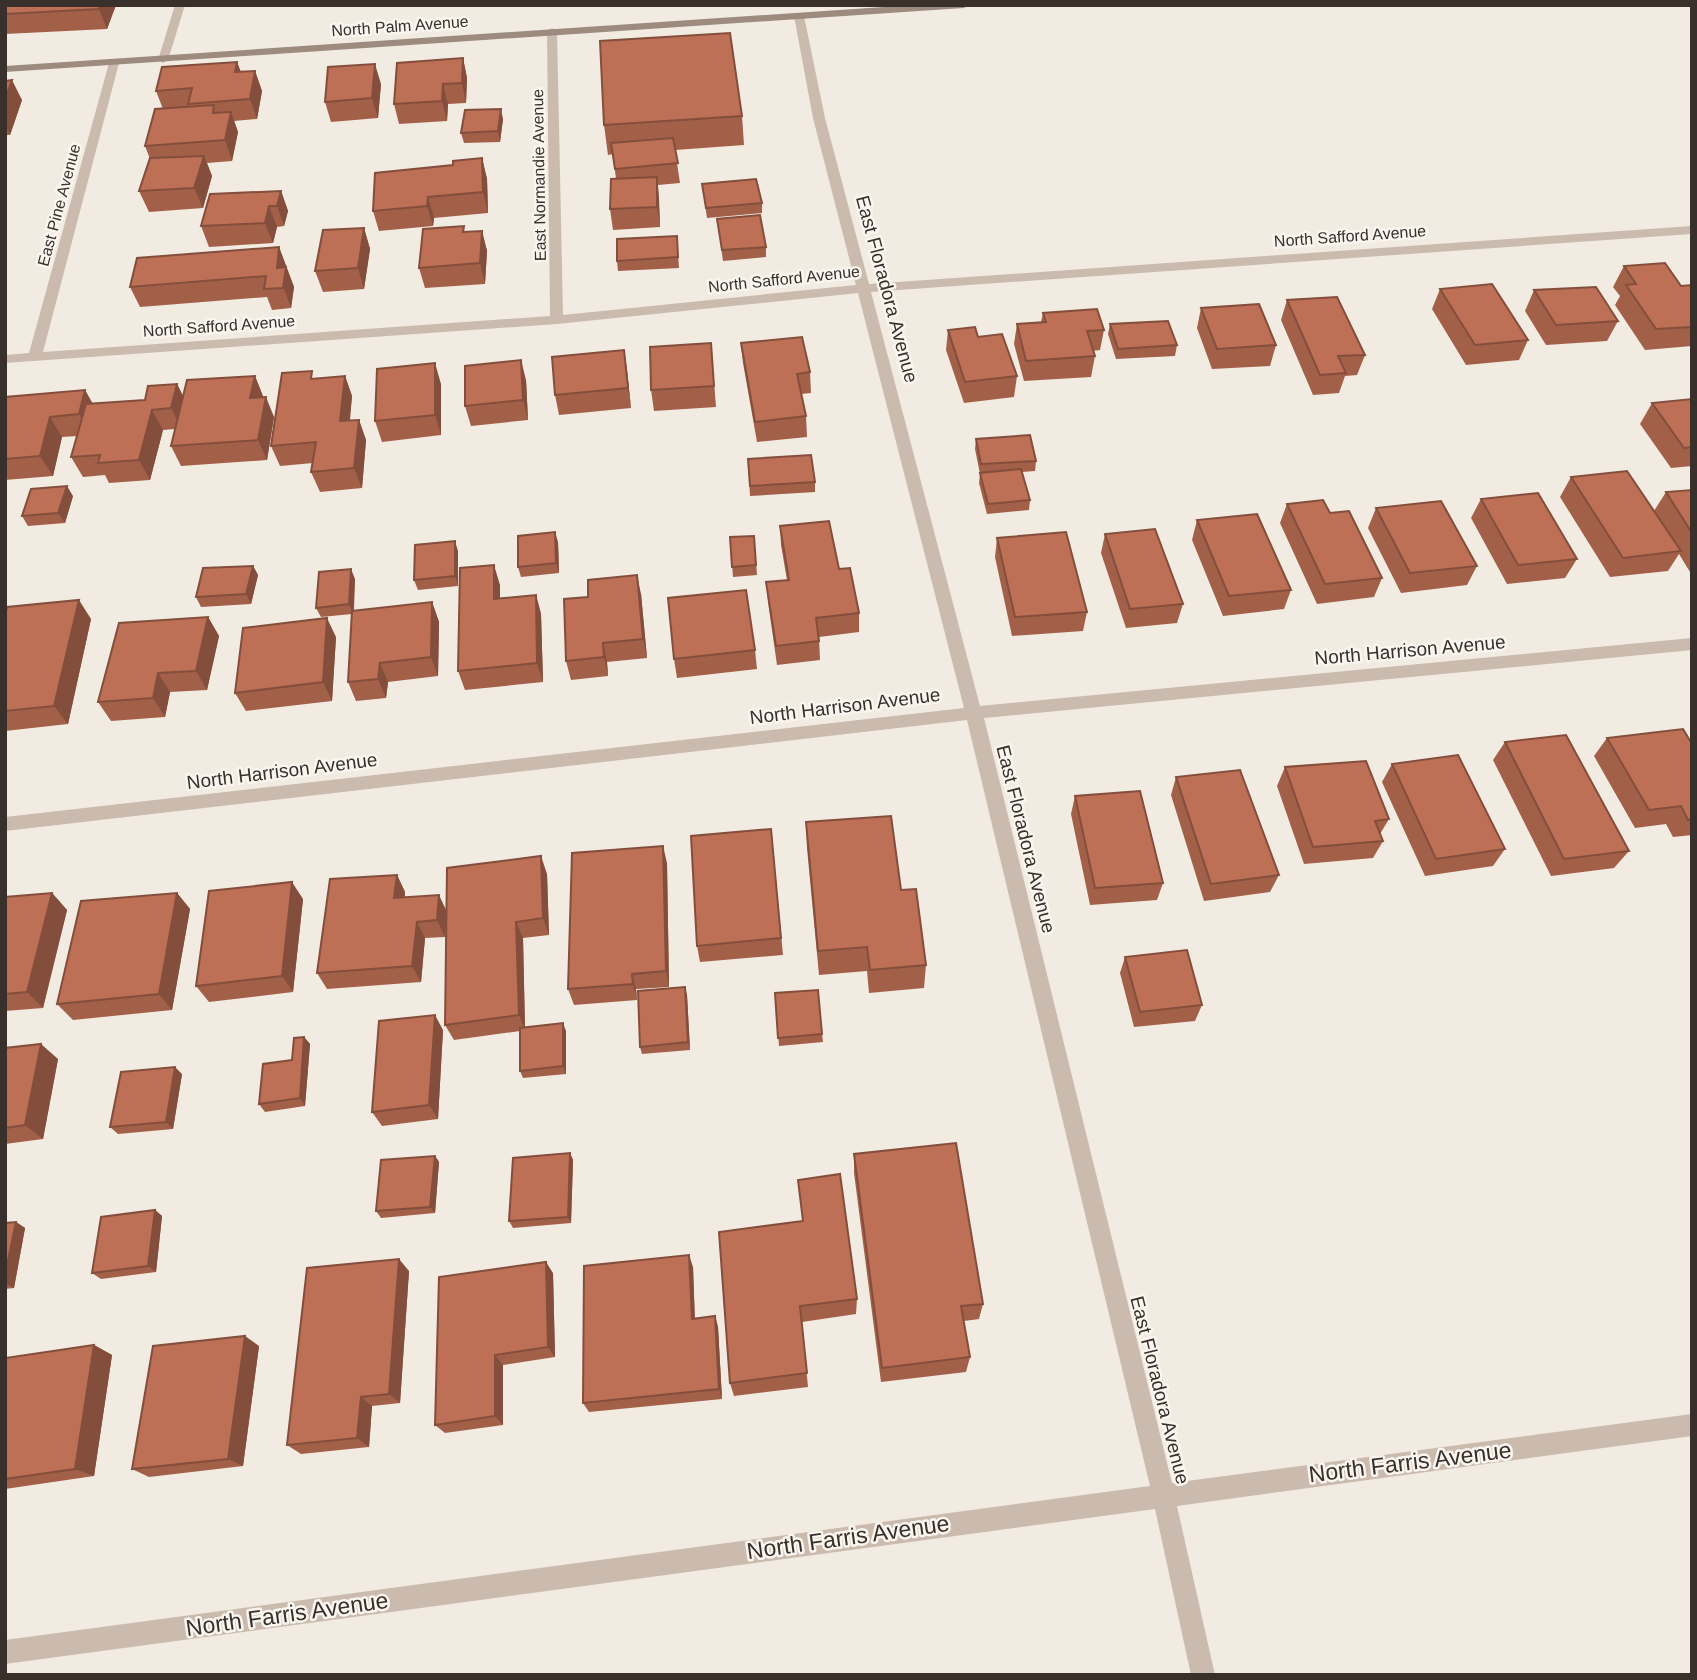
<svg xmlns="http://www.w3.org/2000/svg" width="1697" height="1680" viewBox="0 0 1697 1680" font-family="Arial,sans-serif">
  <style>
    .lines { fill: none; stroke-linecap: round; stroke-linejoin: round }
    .minor { fill: #cabbae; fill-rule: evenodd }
    .secondary { fill: #9e8b80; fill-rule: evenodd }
    .wall { fill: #a36049 }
    .shaded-wall { fill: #844e3c }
    .building { fill: #bd7055; stroke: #844e3c; stroke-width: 2 }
    .labels { text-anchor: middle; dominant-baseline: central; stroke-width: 5; stroke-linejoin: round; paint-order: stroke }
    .far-street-label { font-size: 16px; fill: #39302c; stroke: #faf5ef }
    .street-label { font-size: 19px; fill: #39302c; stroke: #faf5ef }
    .near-street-label { font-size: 23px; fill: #39302c; stroke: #faf5ef }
  </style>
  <rect width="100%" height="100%" fill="#f2ebe2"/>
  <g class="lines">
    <path class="minor" d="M175,5H185L168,60L163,63L158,60Z
      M799,13L804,16L825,118L869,284L1692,226V234L871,292L980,706L1692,638V650L984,718L1172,1483L1692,1414V1436L1177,1506L1215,1675H1191L1155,1509L5,1664V1640L1150,1486L967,720L5,831V817L964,708L858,293L557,324L5,363V355L29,353L109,63L114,60L119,63L43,352L550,316L547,31L552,28L557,31L563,315L856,285L813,118L794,16Z"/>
    <path class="secondary" d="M913,5H969L964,8L5,72V66Z"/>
  </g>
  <path class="wall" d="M5,5H116L107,29L5,34Z
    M463,58L467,78L466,103L448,104L447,121L399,124L394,104Z
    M237,62L241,72L255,71L262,91L257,119L234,121L238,132L232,161L207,163L212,176L203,208L149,212L139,191L150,159L145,146L163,109L156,91Z
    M5,81L22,100L10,135H5Z
    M381,84L378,118L331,122L325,102Z
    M742,116L744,145L675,150L680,183L658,185L660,227L613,230L610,209L616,179L613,154L608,155L604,125Z
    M503,119L500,142L464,143L461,133Z
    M482,158L487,179L488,213L434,218L433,226L379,231L373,211L453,165Z
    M702,184L762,203V213L707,218Z
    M281,191L288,211L284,226L277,227L273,243L209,247L201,226Z
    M717,219L766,247V257L723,261Z
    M364,228L370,249L364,289L323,292L315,271Z
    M482,231L487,251L485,284L425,288L419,268L465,232Z
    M677,236L679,268L618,271L617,261Z
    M279,247L294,287L291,308L272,310L267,297L140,307L130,287Z
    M1624,266L1681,286L1692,285V346L1645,350L1615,305L1620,296L1613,287Z
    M1440,289L1528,340L1519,360L1466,365L1432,309Z
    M1534,290L1618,321L1607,341L1546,345L1525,311Z
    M1287,300L1365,355L1357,375L1345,376L1339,393L1313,395L1281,320Z
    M1201,308L1276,345L1270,366L1212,369L1197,328Z
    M1043,313L1104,330L1100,350L1093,351L1095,356L1091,377L1024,381L1014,344L1017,324L1041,322Z
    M1110,324L1177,345L1175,356L1116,359L1108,334Z
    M948,330L1017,376L1014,397L964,403L946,350Z
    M711,343L716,407L654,411L651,390Z
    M741,343L810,372L811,393L801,394L806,416L807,437L757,442L743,363Z
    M624,350L627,370L631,408L559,415L555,395Z
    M255,376L263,397L274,417L267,460L181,466L171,446L175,429L163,430L150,480L109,483L105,475L83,477L71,457L77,436L62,437L53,476L5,480V397L85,390L93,404L145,400L177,384L183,396Z
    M345,376L352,396L350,421L359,420L366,440L362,488L320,492L311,472L313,463L280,466L271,446L315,379Z
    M526,380L528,420L471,426L465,406Z
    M441,384V435L382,442L375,421Z
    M1692,399V466L1671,468L1640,424L1652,403Z
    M976,439L1036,461L1035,471L1022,472L1030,500L1029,510L987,514L979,483L980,474L975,449Z
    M748,459L815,482V492L750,496Z
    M1571,477L1654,511L1666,492L1692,490V572H1690L1679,554L1668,571L1610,577L1560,497Z
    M73,496L65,523L28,526L22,516Z
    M1481,499L1577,559L1565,578L1507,584L1471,518Z
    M1287,504L1330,513L1382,578L1374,597L1317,604L1280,523Z
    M1376,508L1477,566L1467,585L1401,593L1368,528Z
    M1197,520L1291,590L1284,609L1223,616L1192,540Z
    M780,526L839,569L859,613V632L819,637L820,660L777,665L768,602L766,582L787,580L781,545Z
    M1105,534L1183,604L1177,623L1126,628L1101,553Z
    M754,536L757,575L733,577L730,537Z
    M997,538L1087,612L1083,631L1012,636L995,557Z
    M558,542L559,573L521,577L518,567Z
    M458,551V586L418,590L414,580Z
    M253,566L258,575L251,604L201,607L196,597Z
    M355,579L354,611L432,602L439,622L438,676L388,682L386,698L356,701L348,682L352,614L321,617L316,608Z
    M500,585V599L536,595L541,614L543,682L465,690L458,671Z
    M641,594L647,658L607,662L608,676L571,680L566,661Z
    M5,614L91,619L68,724L5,731Z
    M208,617L219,636L207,690L170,692L165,717L111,721L98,702Z
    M336,637L332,701L246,711L235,693Z
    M755,650L757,669L677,678L674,659Z
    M1607,738L1692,744V835L1673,837L1666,824L1635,828L1594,756Z
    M1505,742L1629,851L1614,868L1551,876L1493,760Z
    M1392,764L1505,849L1493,866L1425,876L1382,782Z
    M1285,767L1389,819L1380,834L1383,841L1373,858L1304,864L1277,786Z
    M1176,777L1279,875L1270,892L1204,901L1171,795Z
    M1075,796L1163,883L1157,900L1090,905L1071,814Z
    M806,822L926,965L924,988L869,993L867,971L819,975L807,848Z
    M771,829L783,955L700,962L697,946Z
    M667,863L669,987L636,989L637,1000L574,1005L568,989Z
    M547,874L549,935L523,938L525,1027L566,1031V1074L523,1078L520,1071V1031L454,1040L445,1025L446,923L445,937L425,938L421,982L327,989L317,973L397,875L405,892V898L446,911Z
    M52,893L67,910L43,1008L5,1011V897Z
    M177,893L190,909L172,1010L73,1020L57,1004Z
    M303,899L293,992L209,1002L196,986Z
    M1125,957L1202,1005L1195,1021L1134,1027L1120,973Z
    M775,993L822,1034L823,1042L779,1046Z
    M687,995L690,1050L642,1054L640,1047Z
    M443,1030L438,1119L382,1126L372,1112Z
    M304,1037L310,1044L305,1106L265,1112L259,1104L292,1060Z
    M5,1048L58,1059L43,1139L5,1144Z
    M182,1074L173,1129L118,1134L110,1127Z
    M570,1153L573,1160L571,1223L513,1228L509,1221Z
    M854,1154L983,1304L979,1319L964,1321L970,1357L966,1372L881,1382L854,1173Z
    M435,1156L439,1162L435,1213L381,1218L376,1211Z
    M155,1210L162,1216L156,1272L101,1279L92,1273Z
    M16,1222L25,1228L14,1288L5,1289V1223Z
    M719,1232L857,1299L856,1314L802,1322L808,1387L734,1396L730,1383Z
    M693,1267L695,1319L715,1316L718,1327L722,1399L589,1412L583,1403Z
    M409,1271L400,1403L372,1406L369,1447L301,1454L287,1445Z
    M553,1273L555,1357L503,1365V1425L445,1433L435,1425Z
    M94,1345L112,1355L94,1476L5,1489V1358Z
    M259,1346L243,1466L149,1477L132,1469Z"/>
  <path class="shaded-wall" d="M100,5H116L107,29L99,9Z
    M463,58L467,78L466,103L462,83Z
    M237,62L244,82L235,72Z
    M375,64L381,84L378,118L372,98Z
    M255,71L262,91L257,119L250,99Z
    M12,80L22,100L10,135L5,126V99Z
    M443,84L448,104L447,121L442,101Z
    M501,109L503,119L500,142L498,131Z
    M231,112L238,132L232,161L225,140Z
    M204,156L212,176L203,208L194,188Z
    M482,158L487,179L488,213L483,192Z
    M657,177L659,197L660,227L657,207Z
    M281,191L288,211L284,226L277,206Z
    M428,197L434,218L433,226L427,206Z
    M269,206L277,227L273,243L265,223Z
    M364,228L370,249L364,289L358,268Z
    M482,231L487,251L485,284L480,263Z
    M279,247L294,287L291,308L277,268Z
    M624,350L627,370L631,408L628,388Z
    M521,360L526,380L528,420L523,400Z
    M435,363L441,384V435L435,415Z
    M255,376L263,396L259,418L250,398Z
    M345,376L352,396L347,442L340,421Z
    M177,384L187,404L181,428L171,408Z
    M85,390L96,410L90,435L79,414Z
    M266,397L274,417L267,460L258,440Z
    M152,410L163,430L150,480L139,460Z
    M50,417L62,437L53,476L40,456Z
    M359,420L366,440L362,488L354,468Z
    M67,486L73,496L65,523L58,513Z
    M555,532L558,542L559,573L556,563Z
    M455,541L458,551V586L455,576Z
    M494,565L500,585V619L494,599Z
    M253,566L258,575L251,604L246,594Z
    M351,569L355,579L353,614L349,604Z
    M637,575L641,594L647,658L643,639Z
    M536,595L541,614L543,682L537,663Z
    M79,600L91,619L68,724L54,706Z
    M432,602L439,622L438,676L431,657Z
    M208,617L219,636L207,690L196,671Z
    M327,618L336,637L332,701L323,682Z
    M603,643L607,662L608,676L604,657Z
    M380,663L388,682L386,698L378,679Z
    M158,673L170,692L165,717L153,698Z
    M663,846L667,863L669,987L666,971Z
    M541,856L547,874L549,935L543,918Z
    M397,875L405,892L403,915L394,898Z
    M292,882L303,899L293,992L282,976Z
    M52,893L67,910L43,1008L27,992Z
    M177,893L190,909L172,1010L159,994Z
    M439,895L447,912L445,937L437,920Z
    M417,922L425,938L421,982L412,966Z
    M516,922L523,938L525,1031L519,1015Z
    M632,974L636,989L637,1000L633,984Z
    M685,987L687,995L690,1050L688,1042Z
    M435,1015L443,1030L438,1119L429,1105Z
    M563,1023L566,1031V1074L563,1066Z
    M304,1037L310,1044L305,1106L300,1098Z
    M41,1044L58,1059L43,1139L25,1125Z
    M175,1067L182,1074L173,1129L166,1122Z
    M570,1153L573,1160L571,1223L568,1217Z
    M435,1156L439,1162L435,1213L430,1207Z
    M155,1210L162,1216L156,1272L148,1266Z
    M16,1222L25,1228L14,1288L5,1283V1275Z
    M689,1255L693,1267L695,1329L692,1319Z
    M399,1259L409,1271L400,1403L389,1394Z
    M546,1262L553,1273L555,1357L548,1347Z
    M715,1316L718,1327L722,1399L719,1389Z
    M245,1336L259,1346L243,1466L228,1459Z
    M94,1345L112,1355L94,1476L75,1469Z
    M495,1355L503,1365V1425L495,1416Z
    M361,1397L372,1406L369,1447L357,1438Z"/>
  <path class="building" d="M5,5H100L99,9L5,14Z
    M730,33L742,116L604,125L600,41Z
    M463,58L462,83L443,84L442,101L394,104L397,63Z
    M237,62L235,72L255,71L250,99L188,104L192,88L156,91L162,67Z
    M375,64L372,98L325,102L328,67Z
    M12,80L5,99V81Z
    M214,105L213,113L231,112L225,140L145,146L155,109Z
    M501,109L498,131L461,133L465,110Z
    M673,138L678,163L615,169L611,143Z
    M204,156L194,188L139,191L150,158Z
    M482,158L483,192L428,197L427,206L373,211L375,173L453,165V161Z
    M657,177V207L610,209L611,179Z
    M756,179L762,203L706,208L702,184Z
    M281,191L277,206H269L265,223L201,226L210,194Z
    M760,215L766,247L722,250L717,219Z
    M464,226L463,232L482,231L480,263L419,268L423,229Z
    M364,228L358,268L315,271L323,230Z
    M677,236L678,257L617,261V239Z
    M279,247L277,268L286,267L283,288L264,289L266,276L130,287L137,258Z
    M1665,263L1681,286L1692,285V327L1656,329L1626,285L1636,284L1624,266Z
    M1492,284L1528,340L1475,345L1440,289Z
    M1596,287L1618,321L1556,325L1534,290Z
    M1337,297L1365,355L1338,356L1346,373L1320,375L1287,300Z
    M1259,304L1276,345L1217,349L1201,308Z
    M1097,309L1104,330L1087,331L1095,356L1026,361L1017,324L1046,322L1043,313Z
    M1168,321L1177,345L1118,349L1110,324Z
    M975,327L978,337L1002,334L1017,376L965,382L948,330Z
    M802,337L810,372L797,374L806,416L755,422L741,343Z
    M711,343L714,386L651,390L650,347Z
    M624,350L628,388L555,395L552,357Z
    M521,360L523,400L465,406V366Z
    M435,363V415L375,421L377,369Z
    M312,371L311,379L345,376L340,421L359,420L354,468L311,472L316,442L271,446L282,373Z
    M255,376L250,398L266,397L258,440L171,446L187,380Z
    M177,384L171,408L152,410L139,460L98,463L100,455L71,457L86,404L145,400L148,386Z
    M85,390L79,414L50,417L40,456L5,459V397Z
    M1692,399V447L1684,448L1652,403Z
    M1030,435L1036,461L981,464L976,439Z
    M811,455L815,482L750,486L748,459Z
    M1021,469L1030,500L988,504L980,473Z
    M1627,471L1681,551L1623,558L1571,477Z
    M67,486L58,513L22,516L31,489Z
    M1692,490V533L1666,492Z
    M1538,493L1577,559L1518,565L1481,499Z
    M1323,500L1330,513L1349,511L1382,578L1325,584L1287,504Z
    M1441,501L1477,566L1410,573L1376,508Z
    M1257,514L1291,590L1229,596L1197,520Z
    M829,521L839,569L850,568L859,613L816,618L819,641L776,646L766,582L789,580L780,526Z
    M1155,529L1183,604L1130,609L1105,534Z
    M555,532L556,563L518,567V536Z
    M1066,532L1087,612L1015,617L997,538Z
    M754,536L756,565L732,567L730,537Z
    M455,541V576L414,580L415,545Z
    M494,565V599L536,595L537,663L458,671L460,568Z
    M253,566L246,594L196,597L203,568Z
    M351,569L349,604L316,608L319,572Z
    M637,575L643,639L603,643L604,657L566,661L564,599L588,597V580Z
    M746,590L755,650L674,659L668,598Z
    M79,600L54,706L5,711V614L7,607Z
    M432,602L431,657L380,663L378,679L348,682L352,611Z
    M208,617L196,671L158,673L153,698L98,702L119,623Z
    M327,618L323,682L235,693L243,628Z
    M1683,729L1692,744V819L1688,820L1681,806L1649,810L1607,738Z
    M1566,735L1629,851L1564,859L1505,742Z
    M1458,755L1505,849L1436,859L1392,764Z
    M1366,761L1389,819L1375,821L1383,841L1313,847L1285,767Z
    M1240,770L1279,875L1211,884L1176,777Z
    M1140,791L1163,883L1095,888L1075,796Z
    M891,816L901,890L916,889L926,965L870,970L867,947L818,951L806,822Z
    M771,829L781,938L697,946L691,836Z
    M663,846L666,971L632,974L633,984L568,989L572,853Z
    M541,856L543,918L516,922L519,1015L445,1025L447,868Z
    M397,875L394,898L439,895L437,920L417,922L412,966L317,973L330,879Z
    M292,882L282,976L196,986L209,891Z
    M52,893L27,992L5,994V897Z
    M177,893L159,994L57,1004L81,901Z
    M1187,950L1202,1005L1140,1012L1125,957Z
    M685,987L688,1042L640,1047L638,991Z
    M818,990L822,1034L778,1038L775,993Z
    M435,1015L429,1105L372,1112L379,1021Z
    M563,1023V1066L520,1071V1028Z
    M304,1037L300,1098L259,1104L263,1064L292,1060L294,1038Z
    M41,1044L25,1125L5,1128V1048Z
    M175,1067L166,1122L110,1127L121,1072Z
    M956,1143L983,1304L961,1306L970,1357L882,1368L854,1154Z
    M570,1153L568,1217L509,1221L513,1158Z
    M435,1156L430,1207L376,1211L381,1160Z
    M840,1174L857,1299L800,1306L807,1373L730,1383L719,1232L803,1221L798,1180Z
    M155,1210L148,1266L92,1273L101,1217Z
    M16,1222L5,1275V1223Z
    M689,1255L692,1319L715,1316L719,1389L583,1403L584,1266Z
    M399,1259L389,1394L361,1397L357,1438L287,1445L307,1268Z
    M546,1262L548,1347L495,1355V1416L435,1425L439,1277Z
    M245,1336L228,1459L132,1469L153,1346Z
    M94,1345L75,1469L5,1479V1358Z"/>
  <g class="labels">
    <g class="far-street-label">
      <text transform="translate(400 26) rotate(-4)">North Palm Avenue</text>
      <text transform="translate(539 175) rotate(-91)">East Normandie Avenue</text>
      <text transform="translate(59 205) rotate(-75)">East Pine Avenue</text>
      <text transform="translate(1350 236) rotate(-4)">North Safford Avenue</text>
      <text transform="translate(784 279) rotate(-6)">North Safford Avenue</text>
      <text transform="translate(219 326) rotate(-4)">North Safford Avenue</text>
    </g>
    <g class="street-label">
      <text transform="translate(887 289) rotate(75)">East Floradora Avenue</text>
      <text transform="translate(1410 650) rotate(-5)">North Harrison Avenue</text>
      <text transform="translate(845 706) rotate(-7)">North Harrison Avenue</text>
      <text transform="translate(282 771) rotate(-7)">North Harrison Avenue</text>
      <text transform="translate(1026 839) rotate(76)">East Floradora Avenue</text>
      <text transform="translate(1160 1390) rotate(76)">East Floradora Avenue</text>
    </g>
    <g class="near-street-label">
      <text transform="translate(1410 1462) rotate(-7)">North Farris Avenue</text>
      <text transform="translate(848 1537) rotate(-8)">North Farris Avenue</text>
      <text transform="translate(287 1614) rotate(-8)">North Farris Avenue</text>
    </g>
  </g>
  <rect width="1697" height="1680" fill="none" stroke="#39302c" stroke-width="14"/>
</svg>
